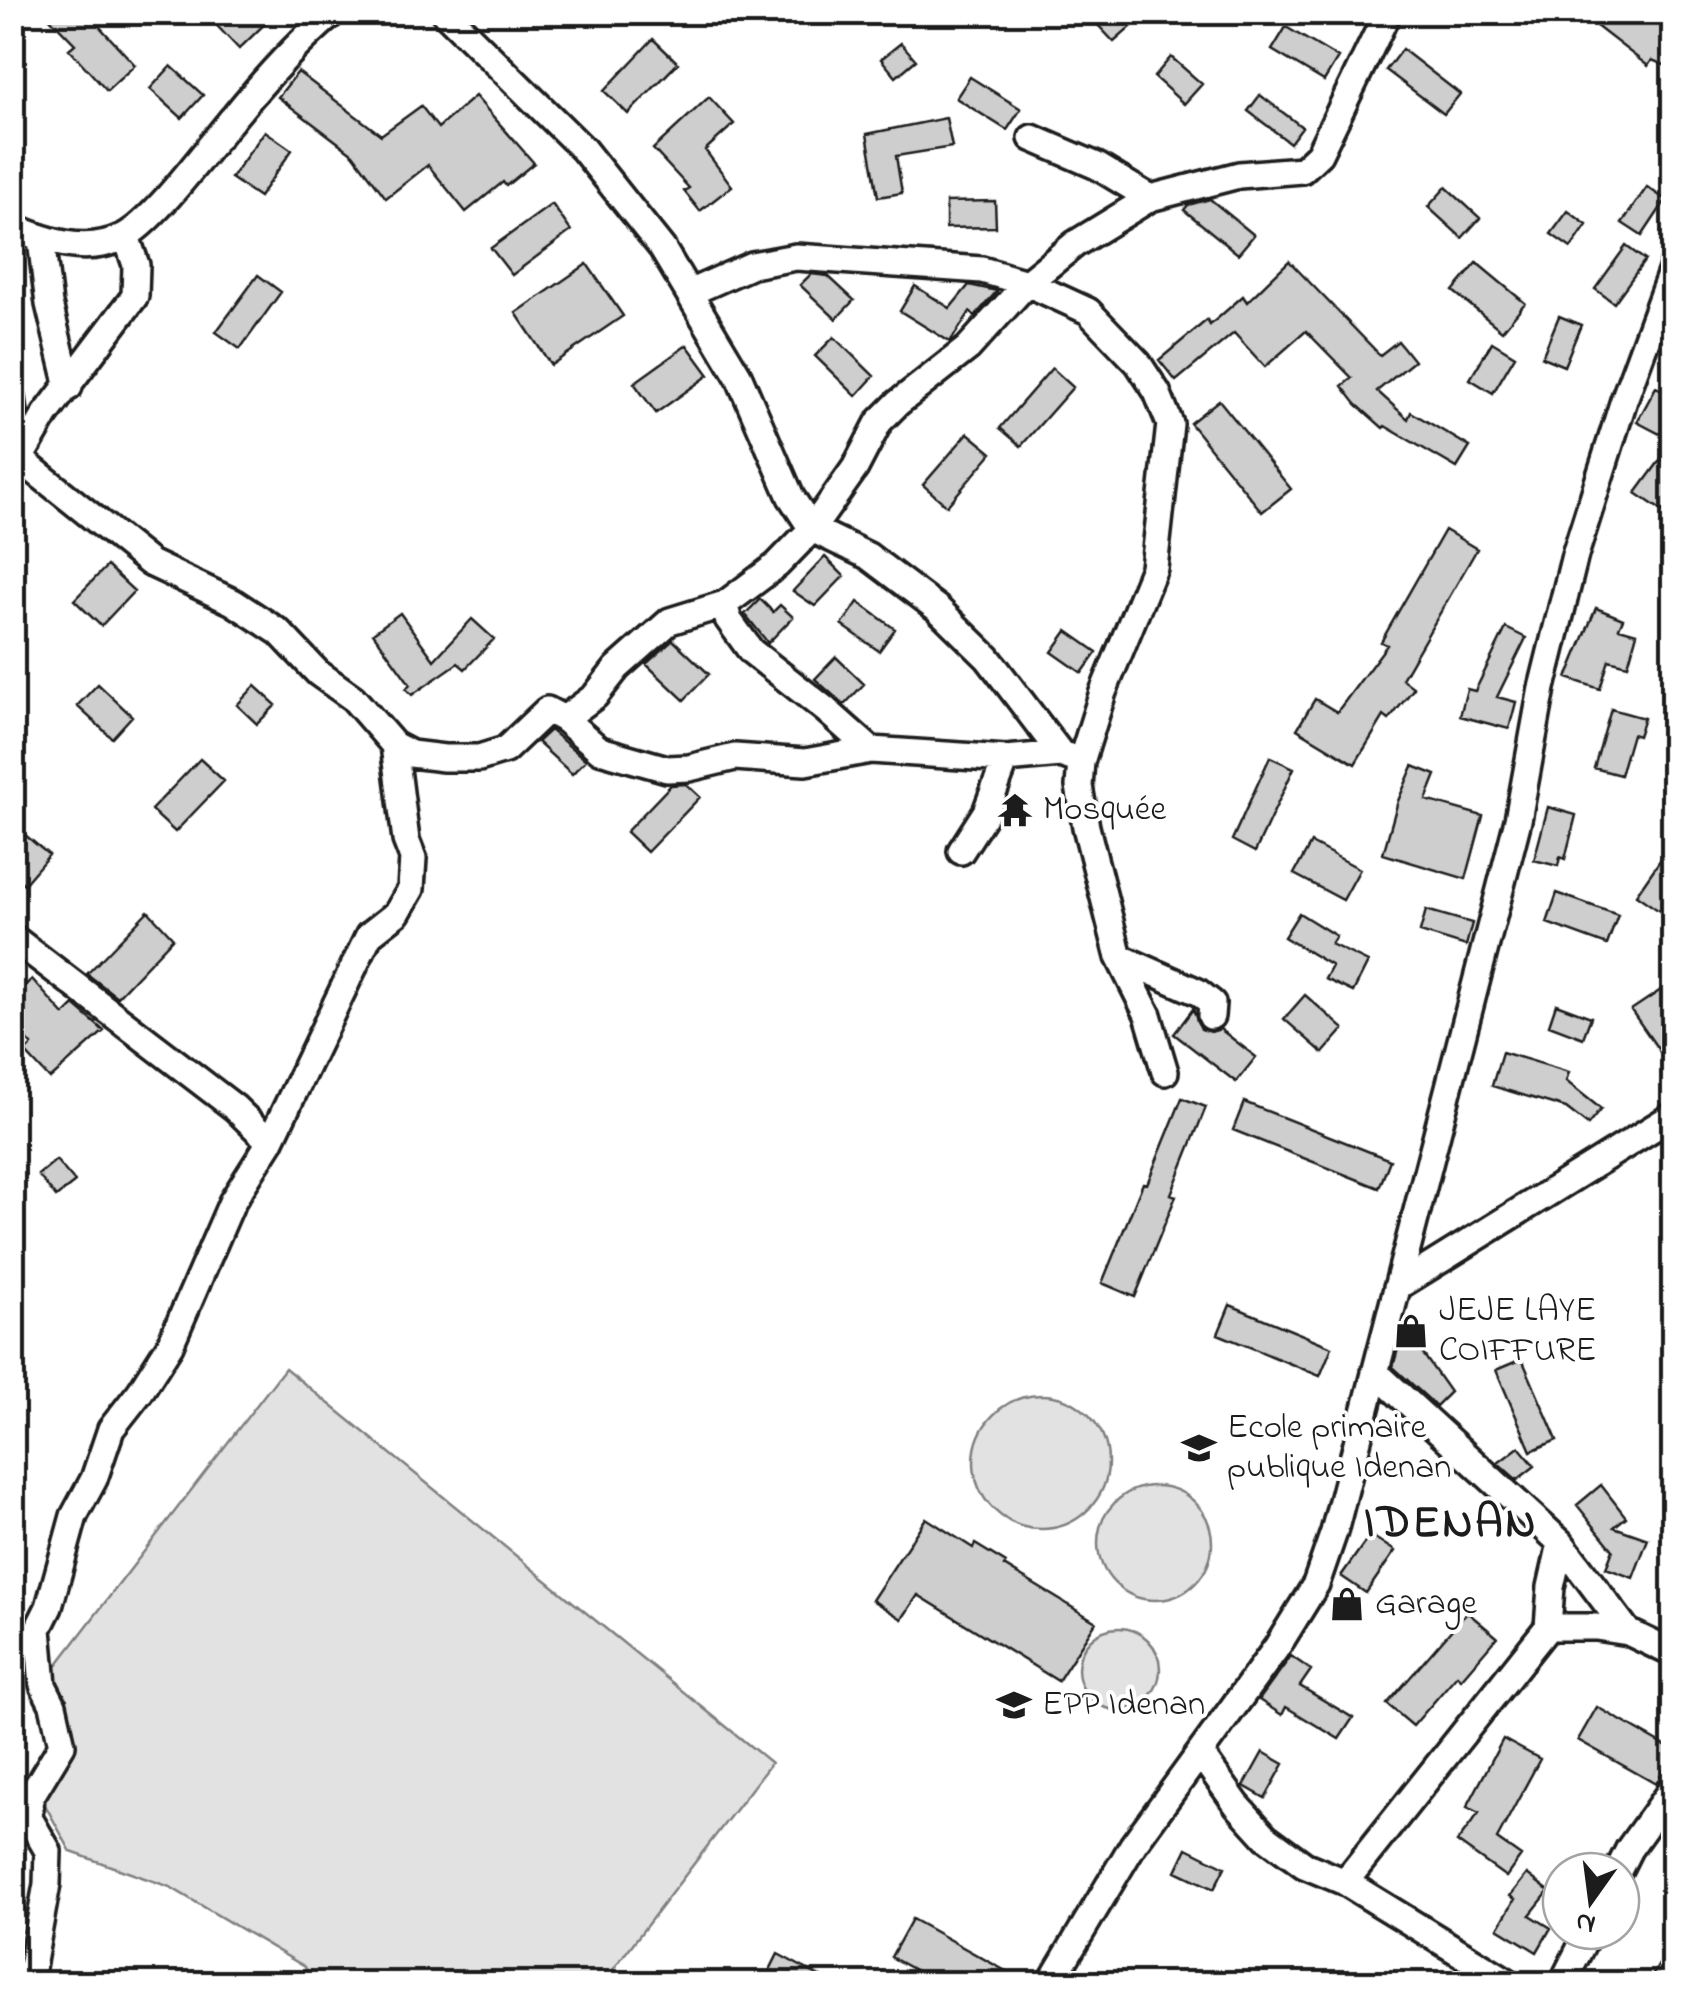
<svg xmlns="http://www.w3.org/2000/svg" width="1686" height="1996" viewBox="0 0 1686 1996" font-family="'Indie Flower',sans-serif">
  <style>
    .green { fill: #e2e2e2; stroke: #7f7f7f; stroke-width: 2.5 }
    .building { fill: #cecece; stroke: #1c1c1c; stroke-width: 2.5 }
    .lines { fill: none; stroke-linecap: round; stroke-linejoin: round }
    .minor-casing { stroke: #1c1c1c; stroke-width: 32 }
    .minor { stroke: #fff; stroke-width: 25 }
    .labels { text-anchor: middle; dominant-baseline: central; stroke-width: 8; stroke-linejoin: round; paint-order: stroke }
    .poi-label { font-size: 35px; fill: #1c1c1c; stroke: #fff; text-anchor: start }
    .district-label { font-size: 45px; font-weight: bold; letter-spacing: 2.5px; fill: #1c1c1c; stroke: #fff }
  </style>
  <rect width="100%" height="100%" fill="#fff"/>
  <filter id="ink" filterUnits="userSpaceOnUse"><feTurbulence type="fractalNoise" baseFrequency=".01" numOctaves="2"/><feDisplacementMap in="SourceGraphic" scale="20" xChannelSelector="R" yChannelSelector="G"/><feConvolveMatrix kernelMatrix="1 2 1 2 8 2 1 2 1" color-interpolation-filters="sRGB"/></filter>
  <g filter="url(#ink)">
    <path class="green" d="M285,1368L771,1763L602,1984L313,1983L305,1967L170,1887L71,1852L38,1792L68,1748L47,1678Z
      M974 1462a67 67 0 1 1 134 0a67 67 0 1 1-134 0Z
      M1098 1543a57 57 0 1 1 114 0a57 57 0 1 1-114 0Z
      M1078 1669a41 41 0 1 1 82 0a41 41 0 1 1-82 0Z"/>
    <path class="building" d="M44,12H86L135,65L107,91L69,49L75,44Z
      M204,12H277L239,49Z
      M1112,12H1148L1114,42L1098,25Z
      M1578,12H1649L1674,31V69L1652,60L1648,66Z
      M1286,27L1338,58L1324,81L1272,50Z
      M653,39L678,63L628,114L604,91Z
      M901,43L916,60L896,77L881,59Z
      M1402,49L1460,94L1444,114L1386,70Z
      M1171,57L1202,84L1184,104L1154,77Z
      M171,66L203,95L182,118L150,89Z
      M298,72L381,135L421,106L438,128L475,96L534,163L506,186L503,182L466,212L428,165L386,198L353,154L278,97Z
      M970,77L1021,109L1007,130L956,98Z
      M1260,95L1302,127L1290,143L1248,111Z
      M709,97L734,124L705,150L732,186L700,211L684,191L689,188L653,149Z
      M946,118L952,147L896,156L902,193L878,197L867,134Z
      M265,131L292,150L259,197L231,178Z
      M1446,187L1480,218L1462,238L1428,207Z
      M1647,187L1666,200L1642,236L1622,223Z
      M1210,199L1254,235L1238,254L1184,210L1188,205Z
      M995,201L996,227L946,228V202Z
      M552,204L571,231L512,275L491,248Z
      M1568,211L1587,225L1571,248L1551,234Z
      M1626,246L1645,260L1614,303L1595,289Z
      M1289,261L1380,355L1398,341L1414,361L1377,391L1408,419L1411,412L1470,447L1457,468L1385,426L1383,428L1356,404L1342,386L1352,378L1306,331L1265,367L1234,333L1176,381L1159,360L1207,320L1210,325L1243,296L1247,302Z
      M1477,263L1525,303L1502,331L1453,291Z
      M587,264L623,316L551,365L516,313Z
      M811,274L828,276L854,300L836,319L800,285Z
      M258,275L281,292L240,349L216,332Z
      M969,285L997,291L975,316L970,312L950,342L900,311L915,286L950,308Z
      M1559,316L1581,325L1564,366L1542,357Z
      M834,337L874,376L856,396L815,356Z
      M1492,342L1515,356L1493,393L1470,379Z
      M687,345L709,375L656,413L634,383Z
      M1052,368L1073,387L1021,446L1000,428Z
      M1656,387L1674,396V409L1660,434L1637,422Z
      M1219,400L1291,489L1262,512L1190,423Z
      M968,433L992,453L947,506L923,485Z
      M1661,459L1674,467V499L1664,512L1636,493Z
      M1445,530L1477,549L1402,679L1414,688L1389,720L1384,716L1355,764L1297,729L1315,699L1337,712L1387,645L1381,642Z
      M825,557L844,576L815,606L793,591Z
      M107,566L134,591L101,626L74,600Z
      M760,599L773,612L780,605L793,617L768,643L745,614Z
      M858,602L895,629L879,651L842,625Z
      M1596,608L1623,619L1619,628L1637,633L1628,665L1609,660L1600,689L1567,678Z
      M400,613L434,660L472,619L494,639L465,669L458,663L412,695L406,689L410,684L373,633Z
      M1506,628L1526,638L1497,697L1516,702L1509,729L1460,716L1467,689L1475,691Z
      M1067,631L1097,652L1082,673L1052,652Z
      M673,640L709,674L684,700L646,664Z
      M836,657L864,684L844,705L815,679Z
      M98,684L132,716L112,738L77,706Z
      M255,686L276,705L257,724L237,705Z
      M1611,709L1644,718L1638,736L1632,734L1620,775L1594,768Z
      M550,730L586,760L572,774L537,742Z
      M1270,757L1294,768L1255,852L1232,840Z
      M200,759L224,781L175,832L151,810Z
      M1413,766L1436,775L1426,800L1483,816L1466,879L1383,854L1398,801Z
      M686,784L700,797L647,852L626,832L671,785Z
      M1548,807L1576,815L1565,859L1560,857L1558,866L1534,860Z
      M12,824L49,855L24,884L12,874Z
      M1674,840V921L1636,895Z
      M1311,843L1360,869L1343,900L1294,874Z
      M1557,893L1618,915L1607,945L1547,923Z
      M1426,910L1472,923L1466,946L1420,932Z
      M148,911L173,938L117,997L87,974Z
      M1299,913L1336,936L1331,944L1368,962L1353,992L1325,979L1332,966L1284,937Z
      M32,979L64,1015L74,1005L104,1031L50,1079L25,1052L32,1045L12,1023V997Z
      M1664,988L1674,1001V1072L1631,1010Z
      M1305,995L1344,1029L1323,1053L1284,1019Z
      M1556,1004L1591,1017L1583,1038L1549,1025Z
      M1193,1009L1201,1029L1211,1032L1220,1029L1256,1057L1236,1082L1174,1034Z
      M1502,1052L1569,1072L1566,1081L1601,1109L1588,1125L1566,1108L1492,1086Z
      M1182,1098L1206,1107L1171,1194L1176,1196L1135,1297L1102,1283L1143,1183L1147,1184Z
      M1244,1102L1390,1160L1379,1188L1233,1130Z
      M56,1160L75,1182L56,1197L38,1175Z
      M1230,1305L1332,1347L1320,1376L1218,1334Z
      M1404,1327L1450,1392L1436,1406L1393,1367Z
      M1522,1359L1557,1440L1531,1451L1496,1370Z
      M1519,1447L1535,1466L1517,1480L1498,1463Z
      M1601,1485L1626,1517L1614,1527L1648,1539L1633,1578L1606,1568L1613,1550L1577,1505Z
      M926,1518L973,1548L975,1544L1006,1563L1004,1566L1096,1622L1058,1681L918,1595L902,1619L872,1600Z
      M1370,1535L1395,1551L1366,1593L1341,1576Z
      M1467,1612L1497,1637L1461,1679L1457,1675L1413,1726L1387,1704Z
      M1291,1656L1311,1670L1300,1686L1353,1718L1339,1739L1286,1707L1282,1715L1259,1700Z
      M1597,1707L1674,1751L1656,1784L1578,1740Z
      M1503,1739L1540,1759L1497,1839L1521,1856L1506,1877L1457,1842L1479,1813L1467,1807Z
      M1263,1752L1284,1764L1265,1798L1244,1786Z
      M1187,1848L1225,1867L1214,1889L1176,1871Z
      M1527,1874L1549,1891L1530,1915L1551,1928L1537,1952L1498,1928L1515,1899L1510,1896Z
      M912,1919L1029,1984H940L891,1957Z
      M1674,1940V1984H1647Z
      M778,1954L834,1984H763Z"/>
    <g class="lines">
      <g class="minor-casing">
        <path id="minor" d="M444,12L583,149L662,248L739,377L791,497L812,529L868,556L938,609L988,658L1061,754
          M1032,138L1097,166L1150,198
          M12,226C47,242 86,255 123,237C154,222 209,146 233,118C263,81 297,43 334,12
          M41,240L49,304L69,387
          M689,293L752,265L796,257L982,270L1027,283L1088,311L1138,363L1157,392L1170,424L1154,568L1103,692L1081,762L1079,786L1086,827L1119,957L1148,1015L1165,1072
          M12,397L20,459L150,563L233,602L279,632L318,673L353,698L394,745L411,754L444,758H479L505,750L547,710L564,719L600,750L667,769L689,768L735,757L805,762L871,750L1006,759
          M18,462L46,414L135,296L136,265L126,236
          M725,604L728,619L751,651L826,710L871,750
          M564,719L595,696L617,668L670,621L725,604L777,565L812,529L855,468L879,422L898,403L968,348L1027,283L1075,244L1150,198L1239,175L1302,170L1319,154L1388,12
          M961,851L986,812L1006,759L1061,754L1072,758
          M12,937L235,1108L270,1142
          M1119,957L1198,992L1212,1003L1211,1016
          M1397,1287L1674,1115
          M1375,1372L1561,1543L1628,1632
          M1548,1627H1596L1628,1632L1674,1654
          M1200,1753L1237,1805L1266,1837L1304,1865L1345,1882L1511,1984
          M1618,1871L1629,1849L1674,1786
          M1345,1882L1548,1627L1551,1587L1561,1543
          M29,1984L47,1884L48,1851L29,1818L31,1796L62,1745L53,1705L43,1685L38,1629L49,1607L74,1516L94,1479L111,1429L140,1392L170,1345L232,1202L270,1142L369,935L397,913L411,889L413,858L406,840L394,745
          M1050,1984L1133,1845L1277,1647L1316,1584L1334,1532L1518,820L1542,688L1575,555L1624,400L1674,264
          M1562,1984L1589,1931"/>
      </g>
      <use href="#minor" class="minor"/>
    </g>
  </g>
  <defs>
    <g id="temple-bare" transform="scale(2.7)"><path d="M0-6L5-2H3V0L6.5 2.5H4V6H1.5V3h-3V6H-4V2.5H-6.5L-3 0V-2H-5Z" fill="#1c1c1c" stroke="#fff" stroke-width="2.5" paint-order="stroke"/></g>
    <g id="shop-bare" transform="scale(2.7)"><path d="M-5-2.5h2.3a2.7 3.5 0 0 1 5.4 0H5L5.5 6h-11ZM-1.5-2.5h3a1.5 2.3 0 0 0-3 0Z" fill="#1c1c1c" stroke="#fff" stroke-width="2.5" paint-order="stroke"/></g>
    <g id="school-bare" transform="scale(2.7)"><path d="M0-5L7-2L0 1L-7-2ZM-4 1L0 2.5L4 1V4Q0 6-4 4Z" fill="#1c1c1c" stroke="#fff" stroke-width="2.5" paint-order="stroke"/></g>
  </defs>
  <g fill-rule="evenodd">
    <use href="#temple-bare" x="1015" y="810"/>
    <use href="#shop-bare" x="1411" y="1331"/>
    <use href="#school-bare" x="1199" y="1448"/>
    <use href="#shop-bare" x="1347" y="1604"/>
    <use href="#school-bare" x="1014" y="1705"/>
  </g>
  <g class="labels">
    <g class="poi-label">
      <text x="1043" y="810">Mosquée</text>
      <text x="1439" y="1311">JEJE LAYE<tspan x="1439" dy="40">COIFFURE</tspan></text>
      <text x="1227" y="1428">Ecole primaire<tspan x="1227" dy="40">publique Idenan</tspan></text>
      <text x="1375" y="1604">Garage</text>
      <text x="1042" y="1705">EPP Idenan</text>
    </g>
    <g class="district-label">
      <text x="1451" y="1525">IDENAN</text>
    </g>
  </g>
  <rect width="1686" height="1996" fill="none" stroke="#fff" stroke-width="50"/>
  <rect x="25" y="25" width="1636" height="1946" fill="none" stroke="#1c1c1c" stroke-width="4" filter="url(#ink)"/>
  <g transform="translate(1591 1901) rotate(194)"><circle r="48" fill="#ffffff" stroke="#a4a4a4" stroke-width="2.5"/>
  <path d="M0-8L18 38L0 25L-18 38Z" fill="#1c1c1c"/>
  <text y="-15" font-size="28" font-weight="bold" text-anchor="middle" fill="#1c1c1c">N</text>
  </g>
</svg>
